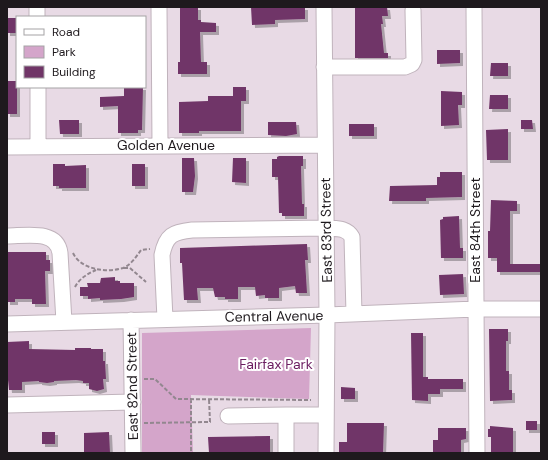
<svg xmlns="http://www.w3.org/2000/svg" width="548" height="460" viewBox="0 0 548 460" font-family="'DM Sans',sans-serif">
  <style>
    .green { fill: #d4a5ca }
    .building { fill: #703567; filter: url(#shadow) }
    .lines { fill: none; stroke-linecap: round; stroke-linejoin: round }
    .minor-casing { stroke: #c0b3bc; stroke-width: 17 }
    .path { stroke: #92878f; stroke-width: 2; stroke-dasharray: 4 2; stroke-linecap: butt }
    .minor { stroke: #fff; stroke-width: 15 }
    .labels { text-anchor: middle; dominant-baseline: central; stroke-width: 4; stroke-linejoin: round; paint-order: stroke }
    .street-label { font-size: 14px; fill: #1e191d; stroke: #fff }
    .park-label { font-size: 14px; fill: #6c1e61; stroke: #fff }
  </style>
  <defs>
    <filter id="shadow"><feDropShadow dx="3" dy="3" stdDeviation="0" flood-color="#0004"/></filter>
  </defs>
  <rect width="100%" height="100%" fill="#e8dae5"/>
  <path class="green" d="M311,328L309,399L191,395L193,453H142V333Z"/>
  <path class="building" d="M180,7H198V20H201V22L216,23V32H200L201,62H207V74H178V62H180Z
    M251,7H305V19L275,20V24L252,25Z
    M355,7H387L388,16H382L383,24H381L384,53H388V58H355Z
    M7,18H17V33H7Z
    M437,50H460V63L437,64Z
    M491,63H508V76H490Z
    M7,81H17V114H7Z
    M124,87H143L142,130H138V133H118V106L100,107V97L124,96Z
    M233,87H246V101H241V131H199V133H179V102L208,101V96H233Z
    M441,91L462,92V105H458L459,125L441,126Z
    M490,95H508V109H489Z
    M59,120H79V134H60Z
    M521,120H532L533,129H521Z
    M268,122H296L297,134L286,136L268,135Z
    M349,124H374V136H349Z
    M508,129V160H487L486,130Z
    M279,156H303V166H301L302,204H304V216H282V213H279L278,177H272V159H277V157Z
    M182,158H194L195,176L193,192H182Z
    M233,158H246V183L232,182Z
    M53,164H65V166L86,165V188H59V186H53Z
    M132,164H145V186H132Z
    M440,172H462V197L426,198V201H389L390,186L437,185V177H440Z
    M491,200L517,201V211H510V264H541V272H497V258H488V231H490Z
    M459,216L460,248H463V258H441L440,220L443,219V217Z
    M307,244L308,260H305L307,293H296L295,286L279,288V298H265V295L256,296L255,287H238V299H225V297H215L213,288H197L198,300H184L182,263H180V248Z
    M7,252H46V260H50V271H45L46,304H32V299H15V302H7Z
    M463,274L464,294L440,295L439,275Z
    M115,277V281H120V283H134V297L121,299L100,300V298L88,299V296H80V287H88L87,283H100L101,278Z
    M489,329H508V341H506V371H509V390H512V400L490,401Z
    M411,333H423V377H428V379H463V389H440V394H428V401L412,400Z
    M29,341V349L75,350V348H91V349H103V361H105L106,379H103L104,389L97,391L89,389V383H83V381L76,380L54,381V382L47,383L39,382V381L22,382V390H9L8,380H7V342Z
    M341,387L355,388V399H341Z
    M526,421H537V430H526Z
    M347,423H384L383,453H339V442H347Z
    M490,426L513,428V453H491V437H488V429H490Z
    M438,428H466V439L461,440V453H433V440H438Z
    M42,432H55V444H42Z
    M109,432L110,453H84V433Z
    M270,436V453H209L208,437Z"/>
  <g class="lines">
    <g class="minor-casing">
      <path id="minor" d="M37,7V17
        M159,7L160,145
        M324,7L327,315L326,453
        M474,7L477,453
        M324,67H405L412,64L414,60L413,10
        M38,87V147
        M7,147L325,145
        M7,236C25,236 57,229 60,253L64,322
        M165,319L162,255C166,235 173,232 192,230L326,228C336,229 346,227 352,237L354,314
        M131,320L133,453
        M7,324L327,315L476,309H541
        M7,405L133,402
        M228,416L286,415
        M286,453V415H326"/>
    </g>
    <path class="path" d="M73,253C81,270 107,273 123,268C131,265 136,257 141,250L150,249
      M124,268H130L146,282
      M75,287C79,279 87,274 96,270
      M144,379H155L176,399L311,400
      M191,399V453
      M144,423L210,422L209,399"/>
    <use href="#minor" class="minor"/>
  </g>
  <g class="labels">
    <g class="street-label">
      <text x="166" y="145">Golden Avenue</text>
      <text transform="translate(326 230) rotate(-91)">East 83rd Street</text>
      <text transform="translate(475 230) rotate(-90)">East 84th Street</text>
      <text transform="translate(274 316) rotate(-1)">Central Avenue</text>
      <text transform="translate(132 386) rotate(-91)">East 82nd Street</text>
    </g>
    <g class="park-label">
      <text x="276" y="364">Fairfax Park</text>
    </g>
  </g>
  <rect width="548" height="460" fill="none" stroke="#1e191d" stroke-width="16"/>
  <rect x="16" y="16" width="130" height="72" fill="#ffffff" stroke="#a5a3a5"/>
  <rect x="24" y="29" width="20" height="6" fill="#ffffff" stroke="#a5a3a5"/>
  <text x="52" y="36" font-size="12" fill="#1e191d">Road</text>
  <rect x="24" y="46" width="20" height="12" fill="#d4a5ca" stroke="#a5a3a5"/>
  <text x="52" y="56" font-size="12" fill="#1e191d">Park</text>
  <rect x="24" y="66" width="20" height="12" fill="#703567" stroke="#a5a3a5"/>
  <text x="52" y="76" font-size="12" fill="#1e191d">Building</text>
</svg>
